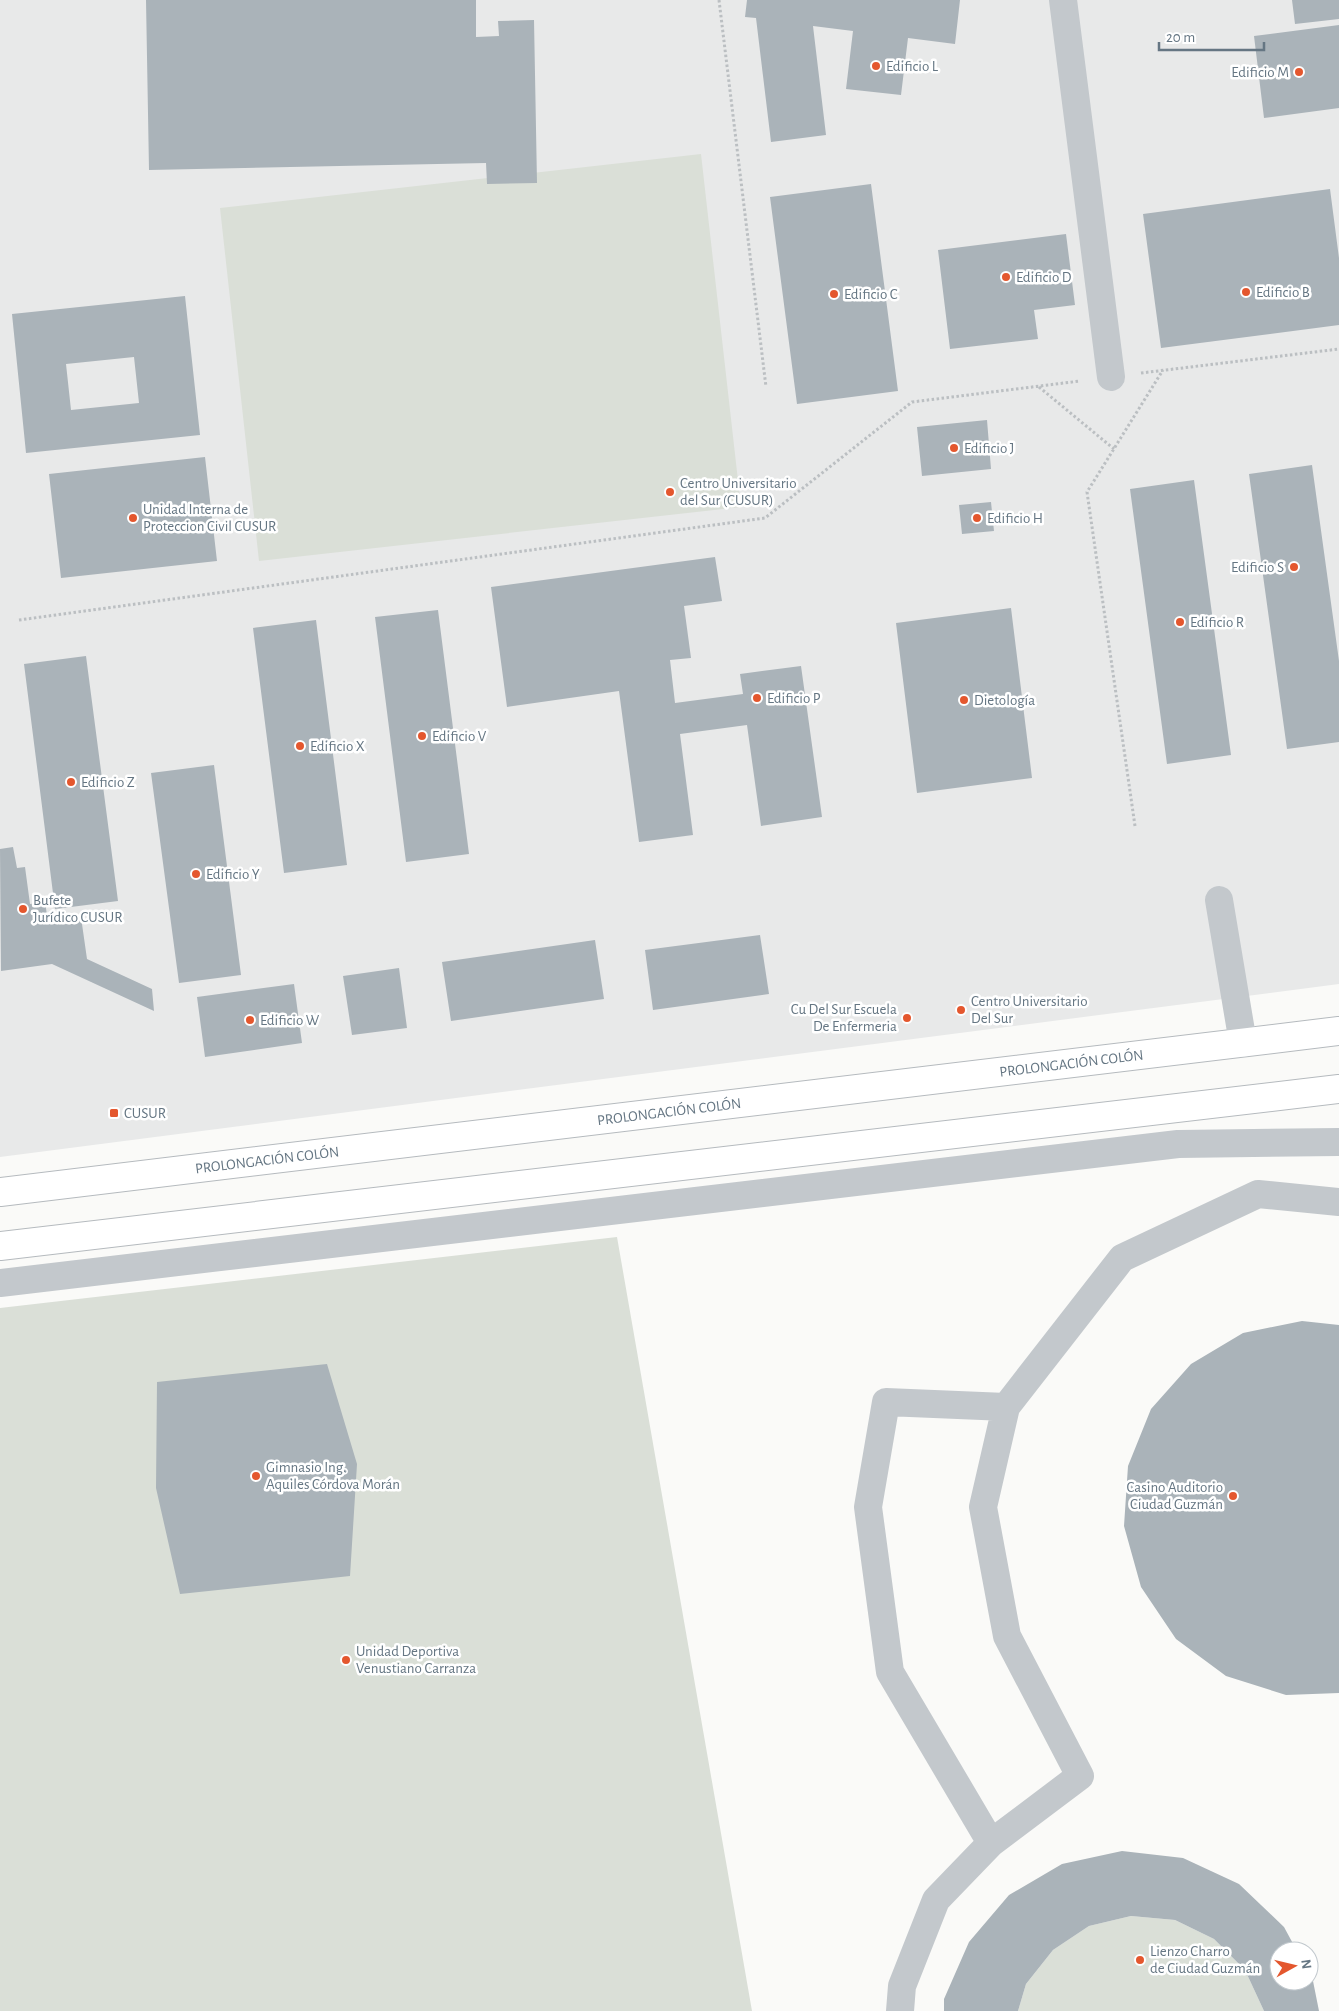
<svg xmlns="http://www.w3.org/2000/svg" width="1339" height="2011" viewBox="0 0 1339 2011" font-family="'Alegreya Sans',sans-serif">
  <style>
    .built { fill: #e8e9e9 }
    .green { fill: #dadfd7 }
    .building { fill: #aab3b9; fill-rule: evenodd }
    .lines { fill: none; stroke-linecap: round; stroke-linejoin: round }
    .major-casing { stroke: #b5babe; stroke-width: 30 }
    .path { stroke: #bbbfc2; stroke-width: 3; stroke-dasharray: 2.5 2.5; stroke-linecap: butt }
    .minor { stroke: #c3c8cc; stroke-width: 28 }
    .major { stroke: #fff; stroke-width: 28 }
    .poi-dot { fill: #e4572e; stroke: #fff; stroke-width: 2 }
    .labels { text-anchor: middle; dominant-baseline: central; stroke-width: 5; stroke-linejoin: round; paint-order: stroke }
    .poi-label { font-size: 15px; fill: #657683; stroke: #fff; text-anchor: start }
    .street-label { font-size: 15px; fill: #657683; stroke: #fff }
  </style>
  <rect width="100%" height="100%" fill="#fafaf8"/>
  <path class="built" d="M0,0H1339V984L0,1157Z"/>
  <path class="green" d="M701,154L741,507L259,561L220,208Z
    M617,1237L752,2011H0V1308Z
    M1131,1916L1175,1920L1214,1939L1245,1970L1264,2011H1018L1026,1984L1053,1950L1089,1926Z"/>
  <path class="building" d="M146,0H476V37L499,36L498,21L534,20L537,183L487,184L486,163L149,170Z
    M747,0H960L955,44L908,38L901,95L846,89L853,31L813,26L826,135L771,142L756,18L745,17Z
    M1292,0H1339V19L1295,24Z
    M1339,25V108L1264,118L1254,36Z
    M871,184L898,391L797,404L770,197Z
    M1330,189L1339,258V325L1161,348L1143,214Z
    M1066,234L1075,305L1034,310L1038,339L950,349L938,250Z
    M185,296L200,435L26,453L12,314ZM134,357L139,403L71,410L66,364Z
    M987,420L991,469L922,476L917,427Z
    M205,457L217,561L61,578L49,474Z
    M1312,465L1339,661V742L1287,749L1249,474Z
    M1194,480L1231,755L1167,764L1130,489Z
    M991,502L994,531L962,534L959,505Z
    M715,557L722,601L684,606L691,658L670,660L675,703L743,694L740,674L801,666L822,817L761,826L747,725L680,734L693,835L639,842L619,691L507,707L491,587Z
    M1011,608L1032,778L917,793L896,623Z
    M438,610L469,854L406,862L375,617Z
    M316,620L347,865L284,873L253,628Z
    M86,656L118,901L55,909L24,664Z
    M214,765L241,975L179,983L151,773Z
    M13,847L17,868L25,867L30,904L45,902L47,915L55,913L56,921L81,917L87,959L152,989L154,1011L52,964L1,971L0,849Z
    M760,935L769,994L653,1010L645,950Z
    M595,940L604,999L451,1021L442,962Z
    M399,968L407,1028L352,1035L343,976Z
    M294,984L302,1043L205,1057L197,997Z
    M1302,1321L1339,1325V1693L1286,1695L1226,1676L1176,1639L1141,1587L1124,1526L1128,1466L1151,1409L1191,1364L1243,1333Z
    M327,1364L357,1464L350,1576L180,1594L156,1488L157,1382Z
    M1122,1851L1183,1858L1239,1884L1284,1927L1297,1951H1279V1981H1309V1973L1313,1981L1319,2011H1264L1245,1970L1214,1939L1175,1920L1131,1916L1089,1926L1053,1950L1026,1984L1018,2011H944V1999L969,1942L1009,1895L1062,1864Z"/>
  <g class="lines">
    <g class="major-casing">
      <g id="major">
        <path id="s1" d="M0,1192L1339,1031"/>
        <path d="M0,1246L1339,1089"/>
      </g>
    </g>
    <path class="path" d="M719,0L766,387
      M1141,373L1339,349
      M1039,387L1114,449
      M19,620L765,518L912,402L1080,381
      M1135,826L1087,492L1163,370"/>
    <path class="minor" d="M1063,0L1111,377
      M1219,900L1243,1043
      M0,1283L1178,1144L1339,1142
      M991,1843L890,1672L868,1507L886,1402L1006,1407
      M900,2011L902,1986L936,1900L991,1843L1080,1776L1007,1636L983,1507L1006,1407L1122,1258L1258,1194L1339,1202"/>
    <use href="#major" class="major"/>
  </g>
  <g class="poi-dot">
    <circle cx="876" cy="66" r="5"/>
    <circle cx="1299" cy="72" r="5"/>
    <circle cx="1006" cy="277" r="5"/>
    <circle cx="1246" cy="292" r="5"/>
    <circle cx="834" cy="294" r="5"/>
    <circle cx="954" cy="448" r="5"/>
    <circle cx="670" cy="492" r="5"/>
    <circle cx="133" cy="518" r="5"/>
    <circle cx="977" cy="518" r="5"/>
    <circle cx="1294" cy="567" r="5"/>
    <circle cx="1180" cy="622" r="5"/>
    <circle cx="757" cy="698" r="5"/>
    <circle cx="964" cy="700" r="5"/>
    <circle cx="422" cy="736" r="5"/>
    <circle cx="300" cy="746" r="5"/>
    <circle cx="71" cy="782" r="5"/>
    <circle cx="196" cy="874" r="5"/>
    <circle cx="23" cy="909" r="5"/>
    <circle cx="961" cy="1010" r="5"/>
    <circle cx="907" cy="1018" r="5"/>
    <circle cx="250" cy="1020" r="5"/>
    <rect x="109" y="1108" width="10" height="10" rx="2.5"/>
    <circle cx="256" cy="1476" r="5"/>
    <circle cx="1233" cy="1496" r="5"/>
    <circle cx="346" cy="1660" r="5"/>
    <circle cx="1140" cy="1960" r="5"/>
  </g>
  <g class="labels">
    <g class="poi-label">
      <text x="886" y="66">Edificio L</text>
      <text x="1289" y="72" text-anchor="end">Edificio M</text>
      <text x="1016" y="277">Edificio D</text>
      <text x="1256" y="292">Edificio B</text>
      <text x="844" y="294">Edificio C</text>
      <text x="964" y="448">Edificio J</text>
      <text x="680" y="483">Centro Universitario<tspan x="680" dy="17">del Sur (CUSUR)</tspan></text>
      <text x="143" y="509">Unidad Interna de<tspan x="143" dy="17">Proteccion Civil CUSUR</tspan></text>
      <text x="987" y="518">Edificio H</text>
      <text x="1284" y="567" text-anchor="end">Edificio S</text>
      <text x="1190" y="622">Edificio R</text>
      <text x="767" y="698">Edificio P</text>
      <text x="974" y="700">Dietología</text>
      <text x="432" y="736">Edificio V</text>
      <text x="310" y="746">Edificio X</text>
      <text x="81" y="782">Edificio Z</text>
      <text x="206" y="874">Edificio Y</text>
      <text x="33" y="900">Bufete<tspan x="33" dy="17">Jurídico CUSUR</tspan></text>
      <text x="971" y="1001">Centro Universitario<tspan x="971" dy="17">Del Sur</tspan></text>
      <text x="897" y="1009" text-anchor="end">Cu Del Sur Escuela<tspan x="897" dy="17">De Enfermeria</tspan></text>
      <text x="260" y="1020">Edificio W</text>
      <text x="124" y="1113">CUSUR</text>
      <text x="266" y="1467">Gimnasio Ing.<tspan x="266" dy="17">Aquiles Córdova Morán</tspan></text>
      <text x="1223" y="1487" text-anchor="end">Casino Auditorio<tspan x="1223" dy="17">Ciudad Guzmán</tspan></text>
      <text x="356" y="1651">Unidad Deportiva<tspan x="356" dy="17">Venustiano Carranza</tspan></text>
      <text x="1150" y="1951">Lienzo Charro<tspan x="1150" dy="17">de Ciudad Guzmán</tspan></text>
    </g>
    <g class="street-label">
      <text stroke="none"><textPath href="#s1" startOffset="1079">PROLONGACIÓN COLÓN</textPath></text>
      <text stroke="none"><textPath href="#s1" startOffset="674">PROLONGACIÓN COLÓN</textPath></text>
      <text stroke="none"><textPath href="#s1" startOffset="269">PROLONGACIÓN COLÓN</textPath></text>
    </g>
  </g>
  <g transform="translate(1294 1966) rotate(82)"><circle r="24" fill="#ffffff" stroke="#c1c8cd"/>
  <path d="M0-4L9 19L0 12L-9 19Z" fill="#e4572e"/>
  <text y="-8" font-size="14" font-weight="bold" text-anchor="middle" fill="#657683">N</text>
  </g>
  <path d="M1159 42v8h105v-8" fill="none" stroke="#657683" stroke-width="2.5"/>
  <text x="1166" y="42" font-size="15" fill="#657683" stroke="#ffffff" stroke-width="4" paint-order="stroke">20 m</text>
</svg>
